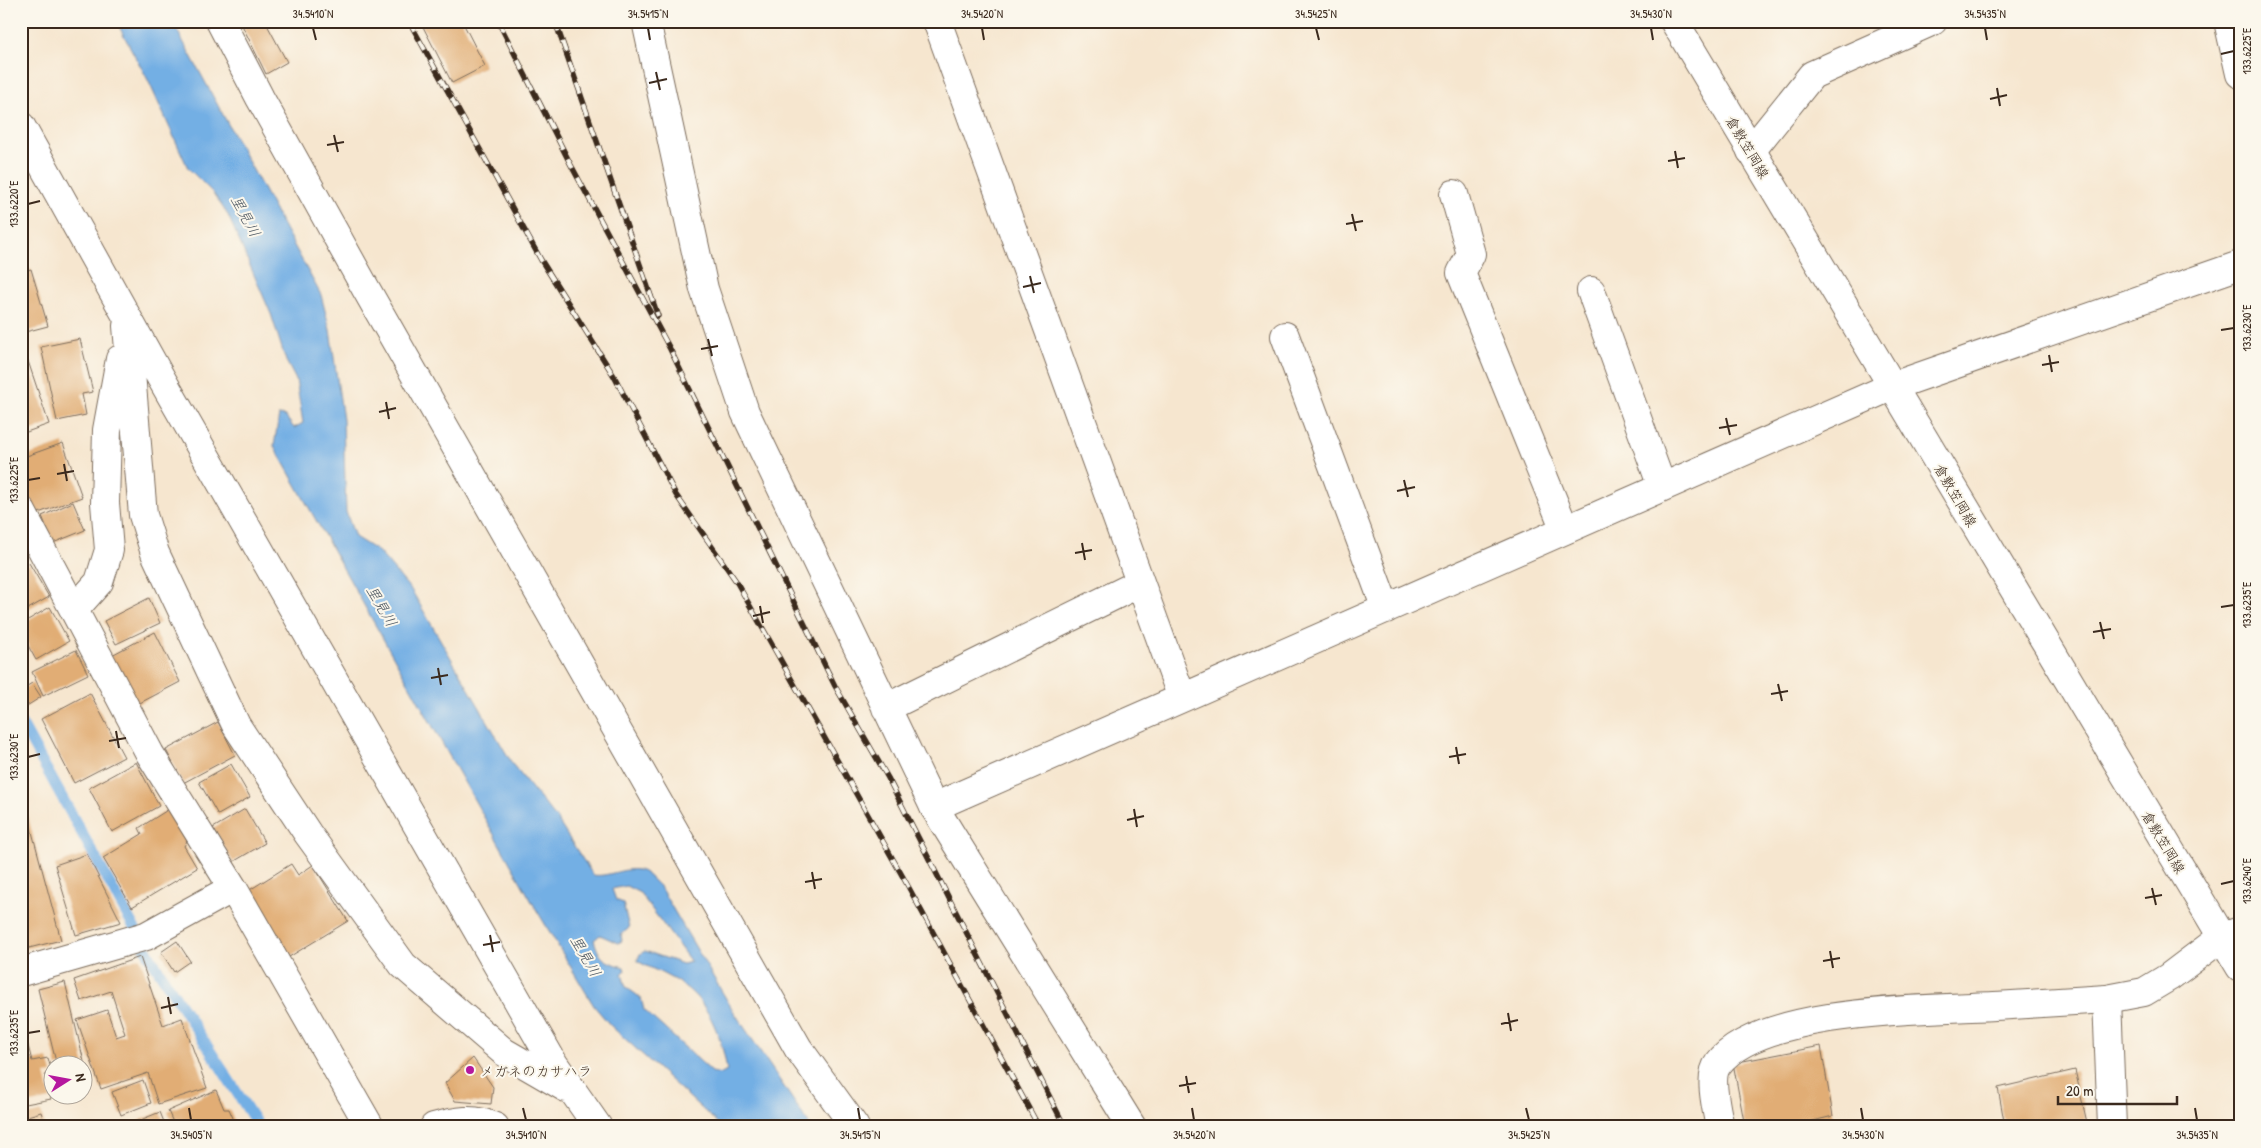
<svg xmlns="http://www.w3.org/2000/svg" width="2261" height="1148" viewBox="0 0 2261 1148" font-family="'Patrick Hand','Klee One',sans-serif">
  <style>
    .water { fill: #73afe4; stroke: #576c81; fill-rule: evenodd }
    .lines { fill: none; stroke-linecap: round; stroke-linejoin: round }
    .stream { stroke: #73afe4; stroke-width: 11 }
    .building { fill: #e1ad74 }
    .minor-casing { stroke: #7c6c5c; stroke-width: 30 }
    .tertiary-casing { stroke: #7c6c5c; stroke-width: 30 }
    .primary-casing { stroke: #7c6c5c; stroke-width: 30 }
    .minor { stroke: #fff; stroke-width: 28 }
    .tertiary { stroke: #fff; stroke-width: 28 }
    .primary { stroke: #fff; stroke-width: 28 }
    .rail-casing { stroke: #3b2a1e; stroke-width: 5.5 }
    .rail { stroke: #fbf7ec; stroke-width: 4; stroke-dasharray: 11; stroke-linecap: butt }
    .ticks { fill: none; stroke: #3b2a1e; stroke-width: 2 }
    .poi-dot { fill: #b5179e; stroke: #fbf7ec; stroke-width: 2 }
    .labels { text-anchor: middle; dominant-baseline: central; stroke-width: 4; stroke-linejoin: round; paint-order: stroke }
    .street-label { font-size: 14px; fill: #3b2a1e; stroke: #fbf7ec }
    .poi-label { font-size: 14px; fill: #3b2a1e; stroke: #fbf7ec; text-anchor: start }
    .water-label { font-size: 15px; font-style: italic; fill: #4f5963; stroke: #fbf7ec }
    .neatline { fill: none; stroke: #3b2a1e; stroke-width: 2 }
    .ticks-label { font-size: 12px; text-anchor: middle; fill: #3b2a1e }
  </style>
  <rect width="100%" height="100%" fill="#fbf7ec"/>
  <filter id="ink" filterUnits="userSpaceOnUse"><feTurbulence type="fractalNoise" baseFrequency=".02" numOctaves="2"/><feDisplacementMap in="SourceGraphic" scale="10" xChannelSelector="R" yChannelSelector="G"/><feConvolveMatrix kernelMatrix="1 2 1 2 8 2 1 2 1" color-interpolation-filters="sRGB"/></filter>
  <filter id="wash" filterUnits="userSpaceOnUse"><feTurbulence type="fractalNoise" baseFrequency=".0096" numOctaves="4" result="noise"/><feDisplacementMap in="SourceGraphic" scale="20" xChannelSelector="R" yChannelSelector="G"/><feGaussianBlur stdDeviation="1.12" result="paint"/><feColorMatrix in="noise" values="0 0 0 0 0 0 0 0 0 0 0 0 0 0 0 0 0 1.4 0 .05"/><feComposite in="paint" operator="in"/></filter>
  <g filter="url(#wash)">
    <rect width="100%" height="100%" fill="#f6e6cf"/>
    <path class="water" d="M116,21H172L321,295L330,330L343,420L346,512L355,537L379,552L412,591L513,765L556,818L593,875C610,878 630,863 645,873C651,877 655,883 660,887L734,1012L811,1127H722L611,1026L594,1006L536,909L274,446L279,415L285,416L294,428L303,423L296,380L286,361L271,314L228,215L213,193L188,168L148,80ZM626,886L640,893L691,962L683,964L645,951L640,954L637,961C652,969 670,976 684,986C710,1004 723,1042 727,1071L721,1074L712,1072L644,1010L641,998L626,987L622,974L625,971L624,967C604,961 600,960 594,940L600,935L618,943L622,941L621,935L629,928L623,903L616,900L612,889Z"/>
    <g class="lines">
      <path class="stream" d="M21,723L152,960L259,1127"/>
    </g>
    <g id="blocks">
      <path class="building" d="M240,21H265L287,62L266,74Z
        M420,21H462L485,66L452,83Z
        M21,248L27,260L21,263Z
        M31,269L48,326L25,332L26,340L21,341V272Z
        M80,339L93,392L82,394L86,415L57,421L41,347Z
        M24,349L49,424L21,434V350Z
        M63,443L82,497L33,515L21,480V458Z
        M73,502L85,530L53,543L42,516Z
        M29,563L49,597L21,613V568Z
        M149,598L160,623L116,644L104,621Z
        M50,607L69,641L36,660L21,633V624Z
        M155,632L180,682L136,705L110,656Z
        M76,650L88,674L43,696L32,672Z
        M32,683L41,697L22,709L21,690Z
        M90,693L124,757L74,783L41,719Z
        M218,722L235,755L183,783L166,750Z
        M136,762L159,806L112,832L89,788Z
        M231,764L250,797L218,815L199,782Z
        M21,791L61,940L21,950Z
        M169,809L187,841L184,846L197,868L132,907L103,858L142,834L139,828Z
        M245,809L265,843L233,862L213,828Z
        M87,854L121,922L76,935L55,865Z
        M291,864L298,875L313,865L348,921L289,957L248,891Z
        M177,941L190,961L174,972L161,952Z
        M140,957L163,1025L182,1018L207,1088L158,1104L148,1073L101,1089L77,1020L107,1010L116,1037L125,1034L111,991L81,1001L74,980Z
        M65,982L85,1066L82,1067V1066H57L38,989Z
        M21,1019L32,1061L48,1058L52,1073L45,1074L51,1099L21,1105Z
        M1821,1046L1833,1116L1805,1123L1806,1127H1745L1733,1063Z
        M473,1058L493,1087L491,1104L455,1101L445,1083Z
        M2075,1070L2088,1127H2005L1998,1088Z
        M143,1080L151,1103L121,1115L112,1092Z
        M216,1090L224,1109H229L237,1127H175L168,1111Z
        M41,1112L46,1127H21V1118Z
        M160,1112L166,1127H123Z
        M1948,1122L1949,1127H1929V1126Z"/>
    </g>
  </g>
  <g filter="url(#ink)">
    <use href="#blocks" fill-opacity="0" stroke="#7c6c5c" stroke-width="1"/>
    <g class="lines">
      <g class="minor-casing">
        <path id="minor" d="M220,21L260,98L366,289L798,1048L855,1127
          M646,21L704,289L745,412L934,807L1893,386L2240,265
          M937,21L1182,698
          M2228,21L2240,74
          M21,126L161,378L554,1064L598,1127
          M1751,151L1812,75L1933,21
          M1454,194L1471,254L1461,273L1565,530
          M1591,291L1662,487
          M127,326L143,515L155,553L236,725L308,834L403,965L504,1052L566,1088
          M1285,336L1386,609
          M21,510L150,754L233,888L370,1127
          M74,610L99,582L109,550L105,503L107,430L120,359
          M886,708L1140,583
          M2222,937L2240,931
          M21,972L146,936L233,888
          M2107,999L2112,1127
          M434,1127C455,1121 475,1117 495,1127"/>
      </g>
      <g class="tertiary-casing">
        <path id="tertiary" d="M934,807L1132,1127
          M1720,1127C1717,1112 1708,1076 1718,1064C1758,1009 1929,1009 1994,1006C2032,1004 2070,1001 2107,999L2144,992L2169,977L2222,937"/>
      </g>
      <g class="primary-casing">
        <path id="primary" d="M1674,21C1861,337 2050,652 2240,967"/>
      </g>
      <use href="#minor" class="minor"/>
      <use href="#tertiary" class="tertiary"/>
      <use href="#primary" class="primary"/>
      <g class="rail-casing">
        <path id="rail" d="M409,21L541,260L614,376L676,495L736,581L903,877L1039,1127
          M498,21L571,165L670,349L835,686L888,778L1065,1127
          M555,21L658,316"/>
      </g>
      <use href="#rail" class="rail"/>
    </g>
  </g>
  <path class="ticks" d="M313,28L316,40M648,28L650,40M982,28L984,40M1316,28L1319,40M1651,28L1653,40M1985,28L1987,40M2221,54L2234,51M656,72L660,90M649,83L667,79M1997,88L2000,106M1990,99L2007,95M334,135L338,152M327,145L344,142M1675,151L1678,168M1668,161L1685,158M28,204L40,201M1352,214L1356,231M1346,224L1363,221M1030,276L1034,293M1023,287L1041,283M2221,330L2234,328M708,339L712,356M701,349L718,346M2049,355L2052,372M2042,365L2059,362M386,402L389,419M379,412L396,408M1726,418L1730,435M1719,428L1737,425M64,464L67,481M57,474L74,471M28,480L40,478M1404,480L1408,497M1397,491L1415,487M1082,543L1085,560M1075,553L1092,550M760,606L763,623M2221,607L2234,605M753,616L770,612M2100,622L2104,639M2093,632L2111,629M438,668L441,685M431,678L448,675M1778,684L1782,701M1771,694L1788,691M116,731L119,748M109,741L126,738M1456,747L1459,764M28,757L40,754M1449,757L1466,754M1134,809L1137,827M1127,820L1144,816M812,872L815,889M805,882L822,879M2221,884L2234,881M2152,888L2156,905M2145,898L2162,895M490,935L493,952M483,945L500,942M1830,951L1833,968M1823,961L1840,958M168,997L171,1014M161,1008L178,1004M1508,1013L1511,1031M1501,1024L1518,1020M28,1033L40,1031M1186,1076L1189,1093M1179,1086L1196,1083M189,1108L191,1120M523,1108L526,1120M858,1108L860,1120M1192,1108L1194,1120M1526,1108L1529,1120M1861,1108L1863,1120M2195,1108L2197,1120"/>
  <circle class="poi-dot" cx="470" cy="1070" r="5"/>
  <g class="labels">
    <g class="street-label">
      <text transform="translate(1748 147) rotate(59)">倉敷笠岡線</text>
      <text transform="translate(1956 495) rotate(60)">倉敷笠岡線</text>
      <text transform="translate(2164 842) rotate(59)">倉敷笠岡線</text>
    </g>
    <g class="poi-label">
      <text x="480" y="1070">メガネのカサハラ</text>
    </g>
    <g class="water-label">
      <text transform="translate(246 216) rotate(62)">里見川</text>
      <text transform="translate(382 606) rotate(60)">里見川</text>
      <text transform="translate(586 956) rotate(60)">里見川</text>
    </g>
  </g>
  <rect width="2261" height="1148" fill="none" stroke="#fbf7ec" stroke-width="55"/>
  <g transform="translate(68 1080) rotate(79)"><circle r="24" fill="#fbf7ec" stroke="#aea59a"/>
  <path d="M0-4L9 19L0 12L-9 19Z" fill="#b5179e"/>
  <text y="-8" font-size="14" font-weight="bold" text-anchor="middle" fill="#3b2a1e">N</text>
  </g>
  <path d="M2058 1096v8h119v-8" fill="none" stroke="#3b2a1e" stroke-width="2.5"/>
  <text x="2066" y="1096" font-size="15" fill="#3b2a1e" stroke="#fbf7ec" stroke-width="4" paint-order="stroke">20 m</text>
  <rect x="28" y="28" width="2206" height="1092" class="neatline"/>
  <g class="ticks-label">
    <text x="313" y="18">34.5410°N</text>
    <text x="648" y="18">34.5415°N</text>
    <text x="982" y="18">34.5420°N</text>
    <text x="1316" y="18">34.5425°N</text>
    <text x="1651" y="18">34.5430°N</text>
    <text x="1985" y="18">34.5435°N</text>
    <text transform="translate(2247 51) rotate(-90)" y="4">133.6225°E</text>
    <text transform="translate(14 204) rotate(-90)" y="4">133.6220°E</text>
    <text transform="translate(2247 328) rotate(-90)" y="4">133.6230°E</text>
    <text transform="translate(14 480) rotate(-90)" y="4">133.6225°E</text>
    <text transform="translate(2247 605) rotate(-90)" y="4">133.6235°E</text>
    <text transform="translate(14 757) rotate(-90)" y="4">133.6230°E</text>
    <text transform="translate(2247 881) rotate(-90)" y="4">133.6240°E</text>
    <text transform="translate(14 1033) rotate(-90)" y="4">133.6235°E</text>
    <text x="191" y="1139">34.5405°N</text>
    <text x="526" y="1139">34.5410°N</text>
    <text x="860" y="1139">34.5415°N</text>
    <text x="1194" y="1139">34.5420°N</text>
    <text x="1529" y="1139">34.5425°N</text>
    <text x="1863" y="1139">34.5430°N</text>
    <text x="2197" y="1139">34.5435°N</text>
  </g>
</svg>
